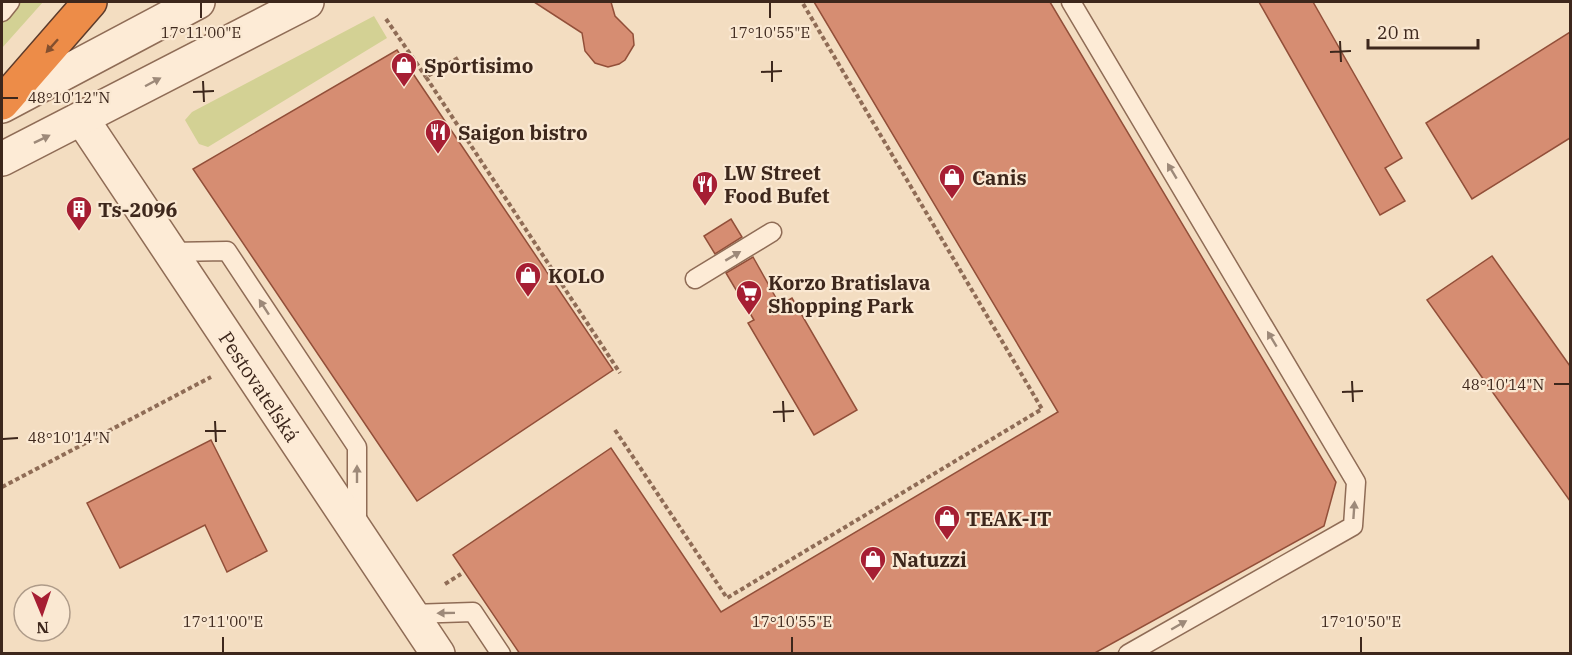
<svg xmlns="http://www.w3.org/2000/svg" width="1572" height="655" viewBox="0 0 1572 655" font-family="'IBM Plex Serif',serif">
  <style>
    .green { fill: #d3d194 }
    .building { fill: #d68d72; stroke: #924f39; stroke-width: 1.5 }
    .lines { fill: none; stroke-linecap: round; stroke-linejoin: round }
    .service-casing { stroke: #8f6c56; stroke-width: 21 }
    .minor-casing { stroke: #8f6c56; stroke-width: 36 }
    .tertiary-casing { stroke: #8f6c56; stroke-width: 36 }
    .motorway-casing { stroke: #5d3b2b; stroke-width: 36 }
    .path { stroke: #8f6c56; stroke-width: 4; stroke-dasharray: 4.5 3; stroke-linecap: butt }
    .service { stroke: #fdebd6; stroke-width: 18 }
    .minor { stroke: #fdebd6; stroke-width: 33 }
    .tertiary { stroke: #fdebd6; stroke-width: 33 }
    .motorway { stroke: #ed8c48; stroke-width: 33 }
    .oneway { fill: #834f2e }
    .oneway2 { fill: #9d8979 }
    .ticks { fill: none; stroke: #3d271c; stroke-width: 2 }
    .labels { text-anchor: middle; dominant-baseline: central; stroke-width: 4.5; stroke-linejoin: round; paint-order: stroke }
    .poi-label { font-size: 20px; font-weight: bold; fill: #3d271c; stroke: #fae8d2; text-anchor: start }
    .street-label { font-size: 20px; fill: #3d271c; stroke: #fae8d2 }
    .ticks-label { font-size: 15px; text-anchor: middle; fill: #3d271c; stroke: #fae8d2; stroke-width: 4.5; stroke-linejoin: round; paint-order: stroke }
  </style>
  <rect width="100%" height="100%" fill="#f3ddc1"/>
  <path class="green" d="M2,2H43L2,48Z
    M374,16L387,38L208,147L199,144L185,120L192,112Z"/>
  <path class="building" d="M534,2H611L615,16L633,34L634,45L625,60L619,64L608,67L595,63L585,51L582,33Z
    M814,2H1050L1336,482L1324,526L1093,654H520L453,555L611,448L721,612L1058,412Z
    M1259,2H1313L1402,158L1385,168L1405,201L1380,215Z
    M1570,32V138L1472,199L1426,123Z
    M397,50L613,370L417,501L193,169Z
    M731,219L742,237L715,254L704,236Z
    M1492,256L1570,366V501L1427,300Z
    M753,257L780,305L792,298L857,410L814,435L748,323L754,320L726,273Z
    M211,440L267,551L227,572L205,525L120,568L87,503Z"/>
  <g class="lines">
    <g class="service-casing">
      <path id="service" d="M1071,2L1356,482L1353,526L1128,654
        M2,12L10,2
        M170,252L227,251L357,447V528
        M695,279L772,232
        M411,614L473,612L501,654"/>
    </g>
    <g class="minor-casing">
      <g id="minor">
        <path id="s1" d="M82,119L438,654"/>
      </g>
    </g>
    <g class="tertiary-casing">
      <path id="tertiary" d="M2,106L198,2
        M2,159L307,2"/>
    </g>
    <g class="motorway-casing">
      <path id="motorway" d="M2,103L90,2"/>
    </g>
    <path class="path" d="M386,19L426,77
      M458,58L426,77L620,373
      M615,430L727,598L1042,409L802,2
      M2,487L211,377
      M445,584L461,574"/>
    <use href="#service" class="service"/>
    <use href="#minor" class="minor"/>
    <use href="#tertiary" class="tertiary"/>
    <use href="#motorway" class="motorway"/>
  </g>
  <defs><path id="oneway-solid" d="M-6-.8H1V-3.2L6.5 0L1 3.2V.8H-6Z" transform="scale(1.5)"/></defs>
  <use class="oneway" href="#oneway-solid" transform="translate(52 46) rotate(132)"/>
  <g class="oneway2">
    <use href="#oneway-solid" transform="translate(153 82) rotate(-28)"/>
    <use href="#oneway-solid" transform="translate(42 139) rotate(-26)"/>
    <use href="#oneway-solid" transform="translate(1172 171) rotate(-121)"/>
    <use href="#oneway-solid" transform="translate(733 256) rotate(-31)"/>
    <use href="#oneway-solid" transform="translate(264 307) rotate(-123)"/>
    <use href="#oneway-solid" transform="translate(1272 339) rotate(-121)"/>
    <use href="#oneway-solid" transform="translate(357 474) rotate(-90)"/>
    <use href="#oneway-solid" transform="translate(1354 510) rotate(-86)"/>
    <use href="#oneway-solid" transform="translate(446 613) rotate(179)"/>
    <use href="#oneway-solid" transform="translate(1179 625) rotate(-30)"/>
  </g>
  <path class="ticks" d="M201,3V18M770,3V18M1340,41L1341,62M1330,52L1351,51M772,61V82M761,72L782,71M203,81L204,102M193,92L214,91M3,98H18M1352,381L1353,402M1554,384H1569M1342,392L1363,391M783,401L784,422M773,412L794,411M215,421L216,442M205,431H226M3,439L18,438M223,637V652M792,637V652M1361,637V652"/>
  <defs>
    <g id="shop-pin" transform="scale(1.35)"><path d="M0 17L-7.5 6A9.5 9.5 0 1 1 7.5 6Z" fill="#a61e33" stroke="#fae8d2"/><path d="M-5-2.5h2.3a2.7 3.5 0 0 1 5.4 0H5L5.5 6h-11ZM-1.5-2.5h3a1.5 2.3 0 0 0-3 0Z" fill="#fff"/></g>
    <g id="restaurant-pin" transform="scale(1.35)"><path d="M0 17L-7.5 6A9.5 9.5 0 1 1 7.5 6Z" fill="#a61e33" stroke="#fae8d2"/><path d="M-5-6h1v4h1v-4h1v4h1v-4h1v5L-1.5 .5V6h-2V.5L-5-1ZM5-6V6H3V1.5H1.5Q1.5-4 5-6Z" fill="#fff"/></g>
    <g id="building-pin" transform="scale(1.35)"><path d="M0 17L-7.5 6A9.5 9.5 0 1 1 7.5 6Z" fill="#a61e33" stroke="#fae8d2"/><path d="M-4-6H4V6H1V3H-1V6H-4ZM-2.5-4.3h1.7v1.8h-1.7ZM.8-4.3h1.7v1.8H.8ZM-2.5-1h1.7V.8h-1.7ZM.8-1h1.7V.8H.8Z" fill="#fff"/></g>
    <g id="supermarket-pin" transform="scale(1.35)"><path d="M0 17L-7.5 6A9.5 9.5 0 1 1 7.5 6Z" fill="#a61e33" stroke="#fae8d2"/><path d="M-6-5.5h2.5l.6 2H6L4.5 2H-2.5L-4.4-4H-6ZM-1.5 3.2a1.3 1.3 0 1 0 .1 0ZM3 3.2a1.3 1.3 0 1 0 .1 0Z" fill="#fff"/></g>
  </defs>
  <g fill-rule="evenodd">
    <use href="#shop-pin" x="404" y="65"/>
    <use href="#restaurant-pin" x="438" y="132"/>
    <use href="#shop-pin" x="952" y="177"/>
    <use href="#restaurant-pin" x="705" y="184"/>
    <use href="#building-pin" x="79" y="209"/>
    <use href="#shop-pin" x="528" y="275"/>
    <use href="#supermarket-pin" x="749" y="293"/>
    <use href="#shop-pin" x="947" y="518"/>
    <use href="#shop-pin" x="873" y="559"/>
  </g>
  <g class="labels">
    <g class="poi-label">
      <text x="424" y="65">Sportisimo</text>
      <text x="458" y="132">Saigon bistro</text>
      <text x="724" y="172">LW Street<tspan x="724" dy="23">Food Bufet</tspan></text>
      <text x="972" y="177">Canis</text>
      <text x="98" y="209">Ts-2096</text>
      <text x="548" y="275">KOLO</text>
      <text x="768" y="282">Korzo Bratislava<tspan x="768" dy="23">Shopping Park</tspan></text>
      <text x="966" y="518">TEAK-IT</text>
      <text x="892" y="559">Natuzzi</text>
    </g>
    <g class="street-label">
      <text stroke="none"><textPath href="#s1" startOffset="321">Pestovateľská</textPath></text>
    </g>
  </g>
  <g class="ticks-label">
    <text x="201" y="38">17°11'00"E</text>
    <text x="770" y="38">17°10'55"E</text>
    <text x="69" y="103">48°10'12"N</text>
    <text x="1503" y="390">48°10'14"N</text>
    <text x="69" y="443">48°10'14"N</text>
    <text x="223" y="627">17°11'00"E</text>
    <text x="792" y="627">17°10'55"E</text>
    <text x="1361" y="627">17°10'50"E</text>
  </g>
  <rect width="1572" height="655" fill="none" stroke="#3d271c" stroke-width="6"/>
  <g transform="translate(42 613) rotate(178)"><circle r="28" fill="#fae8d2" stroke="#ae9b89" stroke-width="1.5"/>
  <path d="M0-4.5L10 22L0 15L-10 22Z" fill="#a61e33"/>
  <text y="-9" font-size="16" font-weight="bold" text-anchor="middle" fill="#3d271c">N</text>
  </g>
  <path d="M1368 39v9h110v-9" fill="none" stroke="#3d271c" stroke-width="3"/>
  <text x="1377" y="39" font-size="18" fill="#3d271c" stroke="#fae8d2" stroke-width="4.5" paint-order="stroke">20 m</text>
</svg>
